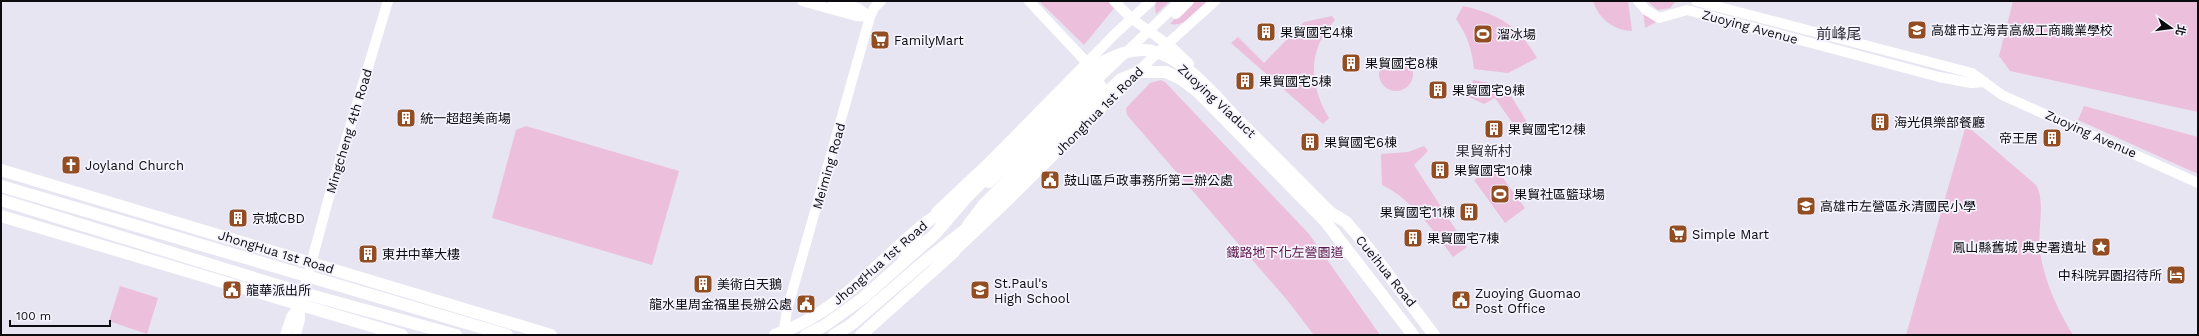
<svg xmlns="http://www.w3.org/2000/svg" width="2199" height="336" viewBox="0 0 2199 336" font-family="'Work Sans','Noto Sans TC',sans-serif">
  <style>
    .green { fill: #ecbfdc }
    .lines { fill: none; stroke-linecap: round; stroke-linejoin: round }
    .tertiary { stroke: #fff; stroke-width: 10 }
    .primary { stroke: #fff; stroke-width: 12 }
    .labels { text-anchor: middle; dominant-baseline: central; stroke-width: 3.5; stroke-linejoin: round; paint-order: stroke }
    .street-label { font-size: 13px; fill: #0c0b0f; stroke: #f5f3fd }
    .poi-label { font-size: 13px; fill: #0c0b0f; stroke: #f5f3fd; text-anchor: start }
    .park-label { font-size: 13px; fill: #5b174a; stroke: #f5f3fd }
    .neighbourhood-label { font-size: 14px; fill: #312f39; stroke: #f5f3fd }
    .quarter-label { font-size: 15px; fill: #312f39; stroke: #f5f3fd }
  </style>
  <rect width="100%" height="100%" fill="#e7e5f2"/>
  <path class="green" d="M1039,1H1109L1115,7L1084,45Z
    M1156,1H1170L1156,14L1155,6Z
    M1192,1H1208C1197,12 1186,27 1170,24Z
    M1593,1H1628L1632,31C1613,30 1599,19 1593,1Z
    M1647,1H1676L1670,8L1658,10Z
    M2013,1H2198V112L2010,71L1999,56Z
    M1463,6C1498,14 1518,25 1537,58L1508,73L1474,69C1472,49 1467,35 1456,19Z
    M1643,9L1660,20L1645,28Z
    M1332,16L1335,20C1307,50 1309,85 1329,118L1323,124L1231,43L1238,37L1264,63L1304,22Z
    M1379 74a17 17 0 1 1 34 0a17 17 0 1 1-34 0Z
    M1161,80L1166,83L1309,234L1380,335H1314L1287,300L1127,115L1126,108L1150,83Z
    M1473,80L1505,86L1530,127L1520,134L1495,98L1484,104L1469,97Z
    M2084,106L2198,137V174L2078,120Z
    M1966,125L2036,185C2046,202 2037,231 2040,252C2044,280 2058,311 2073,335H1906Z
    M526,126L679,171L652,265L492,218L516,130Z
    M1424,146L1428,151L1414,165L1467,247L1453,257C1435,232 1409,197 1382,185L1381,154L1408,152Z
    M1494,166L1525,208L1505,223L1474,180Z
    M120,286L158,298L147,334L109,321Z"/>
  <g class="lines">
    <path class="tertiary" d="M802,1L856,16L870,17
      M833,1L858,8L870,17
      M1029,1L1091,67
      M1114,1L1131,18L1167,44
      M1638,1L1646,10L1659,18L1687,10L1939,77L1971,83L1985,82
      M1696,1L1972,73L2002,95L2198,183
      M1176,14L1189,1
      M989,183L1180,1
      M936,212L989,162L1116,33L1151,1
      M967,225L983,204L1101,85
      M955,251L1010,199L1154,56L1215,1
      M902,261L920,230
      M285,335L291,317L300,305
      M296,335L300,319V305L330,193L388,1
      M783,335L787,310L870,17L874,8L881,1"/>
    <path class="primary" d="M1167,44L1188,64
      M1,170L551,335
      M1,186L507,335
      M1,200L303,293L456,335
      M1,216L402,335
      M775,335C840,311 872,267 923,225C932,217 945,211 956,204
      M806,335L824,326L863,298L935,234L966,198L1097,65C1113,56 1132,47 1152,51C1189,60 1217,99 1243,125C1273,154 1302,184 1331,213L1346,222L1370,250L1434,335
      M834,335L852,324L925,261L984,215L1054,143L1121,79L1139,72H1166L1181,79L1198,92L1325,221L1413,335
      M861,335L954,252L962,233"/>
  </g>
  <defs>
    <g id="school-square" transform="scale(1)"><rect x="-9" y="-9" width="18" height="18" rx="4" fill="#924d22" stroke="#f5f3fd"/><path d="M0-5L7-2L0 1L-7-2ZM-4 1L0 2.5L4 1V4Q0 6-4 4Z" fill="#fff"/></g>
    <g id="building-square" transform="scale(1)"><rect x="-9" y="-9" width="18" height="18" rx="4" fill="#924d22" stroke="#f5f3fd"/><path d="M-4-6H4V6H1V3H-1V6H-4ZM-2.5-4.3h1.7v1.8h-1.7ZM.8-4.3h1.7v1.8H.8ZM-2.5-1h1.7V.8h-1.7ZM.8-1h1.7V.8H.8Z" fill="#fff"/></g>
    <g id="stadium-square" transform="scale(1)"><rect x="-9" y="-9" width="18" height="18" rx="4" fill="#924d22" stroke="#f5f3fd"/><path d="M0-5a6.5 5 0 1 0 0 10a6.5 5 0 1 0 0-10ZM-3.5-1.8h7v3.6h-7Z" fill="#fff"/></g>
    <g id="supermarket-square" transform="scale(1)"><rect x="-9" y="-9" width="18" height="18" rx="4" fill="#924d22" stroke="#f5f3fd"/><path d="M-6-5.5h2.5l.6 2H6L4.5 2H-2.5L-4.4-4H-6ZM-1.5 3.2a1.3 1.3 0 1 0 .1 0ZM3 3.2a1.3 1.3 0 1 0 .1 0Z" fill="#fff"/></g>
    <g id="church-square" transform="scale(1)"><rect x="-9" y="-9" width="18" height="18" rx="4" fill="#924d22" stroke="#f5f3fd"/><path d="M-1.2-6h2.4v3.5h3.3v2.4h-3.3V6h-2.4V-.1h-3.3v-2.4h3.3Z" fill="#fff"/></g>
    <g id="civic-square" transform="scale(1)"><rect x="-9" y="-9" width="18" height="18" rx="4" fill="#924d22" stroke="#f5f3fd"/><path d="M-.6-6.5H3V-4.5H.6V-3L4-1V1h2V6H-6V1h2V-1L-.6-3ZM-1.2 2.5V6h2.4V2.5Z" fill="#fff"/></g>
    <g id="sight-square" transform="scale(1)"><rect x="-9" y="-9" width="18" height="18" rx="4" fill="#924d22" stroke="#f5f3fd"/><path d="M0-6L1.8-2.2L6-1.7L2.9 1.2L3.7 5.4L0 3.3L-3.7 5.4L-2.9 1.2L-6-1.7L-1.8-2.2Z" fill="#fff"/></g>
    <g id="hotel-square" transform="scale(1)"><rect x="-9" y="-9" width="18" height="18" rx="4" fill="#924d22" stroke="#f5f3fd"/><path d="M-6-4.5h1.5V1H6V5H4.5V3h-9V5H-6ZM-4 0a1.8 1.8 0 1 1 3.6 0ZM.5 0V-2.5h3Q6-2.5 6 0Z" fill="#fff"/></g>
  </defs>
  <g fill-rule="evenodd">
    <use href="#school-square" x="1917" y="30"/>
    <use href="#building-square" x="1266" y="32"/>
    <use href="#stadium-square" x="1483" y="34"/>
    <use href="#supermarket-square" x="880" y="40"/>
    <use href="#building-square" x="1351" y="63"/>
    <use href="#building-square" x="1245" y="81"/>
    <use href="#building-square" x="1438" y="90"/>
    <use href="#building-square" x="406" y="118"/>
    <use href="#building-square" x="1880" y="122"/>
    <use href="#building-square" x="1494" y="129"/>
    <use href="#building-square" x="2052" y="138"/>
    <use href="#building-square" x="1310" y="142"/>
    <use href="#church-square" x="71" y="165"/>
    <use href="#building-square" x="1440" y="170"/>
    <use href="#civic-square" x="1050" y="180"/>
    <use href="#stadium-square" x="1500" y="194"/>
    <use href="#school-square" x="1806" y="206"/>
    <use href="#building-square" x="1469" y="212"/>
    <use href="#building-square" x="238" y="218"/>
    <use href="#supermarket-square" x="1678" y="234"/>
    <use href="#building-square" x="1413" y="238"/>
    <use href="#sight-square" x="2101" y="247"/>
    <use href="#building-square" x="368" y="254"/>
    <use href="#hotel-square" x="2176" y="275"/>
    <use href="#building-square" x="703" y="284"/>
    <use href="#civic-square" x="232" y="290"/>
    <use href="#school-square" x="980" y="290"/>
    <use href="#civic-square" x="1461" y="300"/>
    <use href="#civic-square" x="806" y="304"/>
  </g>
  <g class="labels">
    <g class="street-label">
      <text transform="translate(1750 27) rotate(15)">Zuoying Avenue</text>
      <text transform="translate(1217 101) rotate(43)">Zuoying Viaduct</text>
      <text transform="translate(1099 111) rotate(-45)">Jhonghua 1st Road</text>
      <text transform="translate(349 131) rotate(-73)">Mingcheng 4th Road</text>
      <text transform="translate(2091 134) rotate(24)">Zuoying Avenue</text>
      <text transform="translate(829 166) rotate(-74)">Meiming Road</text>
      <text transform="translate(276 252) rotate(17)">JhongHua 1st Road</text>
      <text transform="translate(880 263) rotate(-41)">JhongHua 1st Road</text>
      <text transform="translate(1386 271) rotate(51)">Cueihua Road</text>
    </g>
    <g class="poi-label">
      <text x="1931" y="30">高雄市立海青高級工商職業學校</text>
      <text x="1280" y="32">果貿國宅4棟</text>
      <text x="1497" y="34">溜冰場</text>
      <text x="894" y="40">FamilyMart</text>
      <text x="1365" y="63">果貿國宅8棟</text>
      <text x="1259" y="81">果貿國宅5棟</text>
      <text x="1452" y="90">果貿國宅9棟</text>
      <text x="420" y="118">統一超超美商場</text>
      <text x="1894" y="122">海光俱樂部餐廳</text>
      <text x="1508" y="129">果貿國宅12棟</text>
      <text x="2038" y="138" text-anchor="end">帝王居</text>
      <text x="1324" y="142">果貿國宅6棟</text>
      <text x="85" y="165">Joyland Church</text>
      <text x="1454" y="170">果貿國宅10棟</text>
      <text x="1064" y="180">鼓山區戶政事務所第二辦公處</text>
      <text x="1514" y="194">果貿社區籃球場</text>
      <text x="1820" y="206">高雄市左營區永清國民小學</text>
      <text x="1455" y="212" text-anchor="end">果貿國宅11棟</text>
      <text x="252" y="218">京城CBD</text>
      <text x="1692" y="234">Simple Mart</text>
      <text x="1427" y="238">果貿國宅7棟</text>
      <text x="2087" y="247" text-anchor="end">鳳山縣舊城 典史署遺址</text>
      <text x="382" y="254">東井中華大樓</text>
      <text x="2162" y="275" text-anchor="end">中科院昇園招待所</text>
      <text x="994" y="283">St.Paul's<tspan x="994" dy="15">High School</tspan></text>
      <text x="717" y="284">美術白天鵝</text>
      <text x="246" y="290">龍華派出所</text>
      <text x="1475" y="293">Zuoying Guomao<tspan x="1475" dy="15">Post Office</tspan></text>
      <text x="792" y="304" text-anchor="end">龍水里周金福里長辦公處</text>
    </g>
    <g class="park-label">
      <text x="1285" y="252">鐵路地下化左營園道</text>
    </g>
    <g class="neighbourhood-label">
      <text x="1484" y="151">果貿新村</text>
    </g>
    <g class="quarter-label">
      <text x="1839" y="34">前峰尾</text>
    </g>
  </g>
  <rect width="2199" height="336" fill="none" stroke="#0c0b0f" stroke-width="4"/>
  <g transform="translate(2171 28) rotate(104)" stroke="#f5f3fd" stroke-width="3" paint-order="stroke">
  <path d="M0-3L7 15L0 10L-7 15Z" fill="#0c0b0f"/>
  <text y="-6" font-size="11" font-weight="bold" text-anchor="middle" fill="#0c0b0f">北</text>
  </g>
  <path d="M10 320v6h100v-6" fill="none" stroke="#0c0b0f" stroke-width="2"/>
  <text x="16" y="320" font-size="12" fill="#0c0b0f" stroke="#f5f3fd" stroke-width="3" paint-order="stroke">100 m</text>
</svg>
